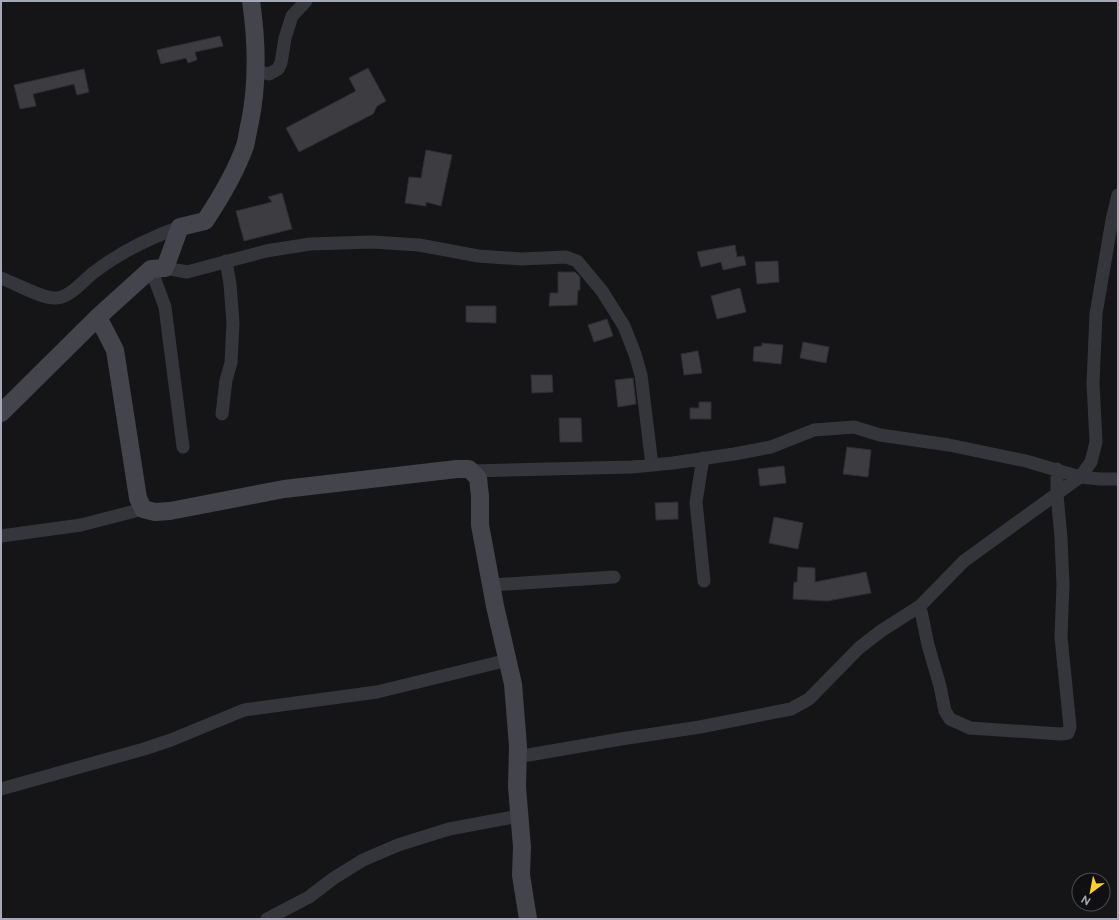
<svg xmlns="http://www.w3.org/2000/svg" width="1119" height="920" viewBox="0 0 1119 920" font-family="Raleway,sans-serif">
  <style>
    .building { fill: #3c3c41; stroke: #2f2e33 }
    .lines { fill: none; stroke-linecap: round; stroke-linejoin: round }
    .street { stroke: #35363c; stroke-width: 13 }
    .secondary { stroke: #43444c; stroke-width: 18 }
  </style>
  <rect width="100%" height="100%" fill="#151517"/>
  <path class="building" d="M220,36L223,46L195,52L197,60L188,63L186,58L161,64L157,50Z
    M368,68L386,101L377,106L373,114L299,152L286,128L356,91L349,78Z
    M84,69L89,92L77,95L74,84L33,94L36,106L20,109L14,85Z
    M426,150L452,155L441,206L426,202V206L405,203L409,177L421,178Z
    M282,193L292,229L244,241L236,211L272,202L268,197Z
    M735,245L737,257L744,256L746,265L723,270L721,262L701,267L697,252Z
    M778,261L779,282L757,284L755,262Z
    M558,272H575L580,277V290H578L577,305L549,306L550,293H558Z
    M740,288L746,312L717,319L711,296Z
    M466,306H496V323L466,322Z
    M607,319L613,336L594,342L588,325Z
    M803,342L829,347L826,363L800,358Z
    M762,343L783,345L781,364L753,361L754,347L762,346Z
    M698,351L702,373L684,375L681,354Z
    M531,375H552L553,392L532,393Z
    M633,378L636,404L618,407L615,380Z
    M699,402H711V419H690V408H699Z
    M559,418H581L582,442H560Z
    M847,447L871,450L868,477L843,474Z
    M784,466L786,483L760,486L758,469Z
    M678,502V519L656,520L655,503Z
    M774,517L803,523L798,549L769,543Z
    M798,567L815,568V582L866,572L871,593L827,601L793,599L794,582H797Z"/>
  <g class="lines">
    <path class="street" d="M256,71L269,74L278,69L281,63L285,38L292,16L306,1
      M165,268L187,272L266,251L310,244L372,242L419,245L478,256L521,259L566,257L577,261L602,291L624,326L635,354L641,375L652,465
      M151,269L165,307L183,447
      M1,278C15,283 42,299 56,298C69,298 83,281 93,273C119,253 149,238 180,227
      M222,414L226,380L231,363L233,323L230,284L226,261
      M703,458L696,502L704,581
      M472,471L632,467L673,463L734,454L771,447L814,430L854,427L880,435L949,445L1026,461L1080,477L1100,479H1118
      M1,536L81,525L143,509
      M492,585L614,577
      M920,606L928,645L940,686L945,711L950,719L970,728L1061,734L1068,733L1070,727L1061,637L1063,585L1061,538L1057,494V469
      M517,757L621,739L700,727L791,709L809,699L859,648L881,631L920,606L964,561L1080,477L1091,462L1096,442L1093,383L1096,314L1112,220L1118,195
      M1,789L144,749L171,740L244,710L377,692L508,660
      M267,919L309,897L334,878L363,860L398,845L449,829L519,816"/>
    <path class="secondary" d="M98,317L115,350L138,498L143,509L155,512L170,511L284,489L457,469H469L478,478L480,496V525L495,606L513,684L518,746L517,787L522,847L521,875L528,919
      M1,413L98,317L151,269L165,268L180,227L205,221C221,197 235,174 245,146C247,139 248,130 250,122C258,82 257,42 251,1"/>
  </g>
  <rect width="1119" height="920" fill="none" stroke="#a6a9b7" stroke-width="4"/>
  <g transform="translate(1091 892) rotate(212)"><circle r="19" fill="#101012" stroke="#4c4d54"/>
  <path d="M0-3L7 15L0 10L-7 15Z" fill="#fad029"/>
  <text y="-6" font-size="11" font-weight="bold" text-anchor="middle" fill="#a6a9b7">N</text>
  </g>
</svg>
